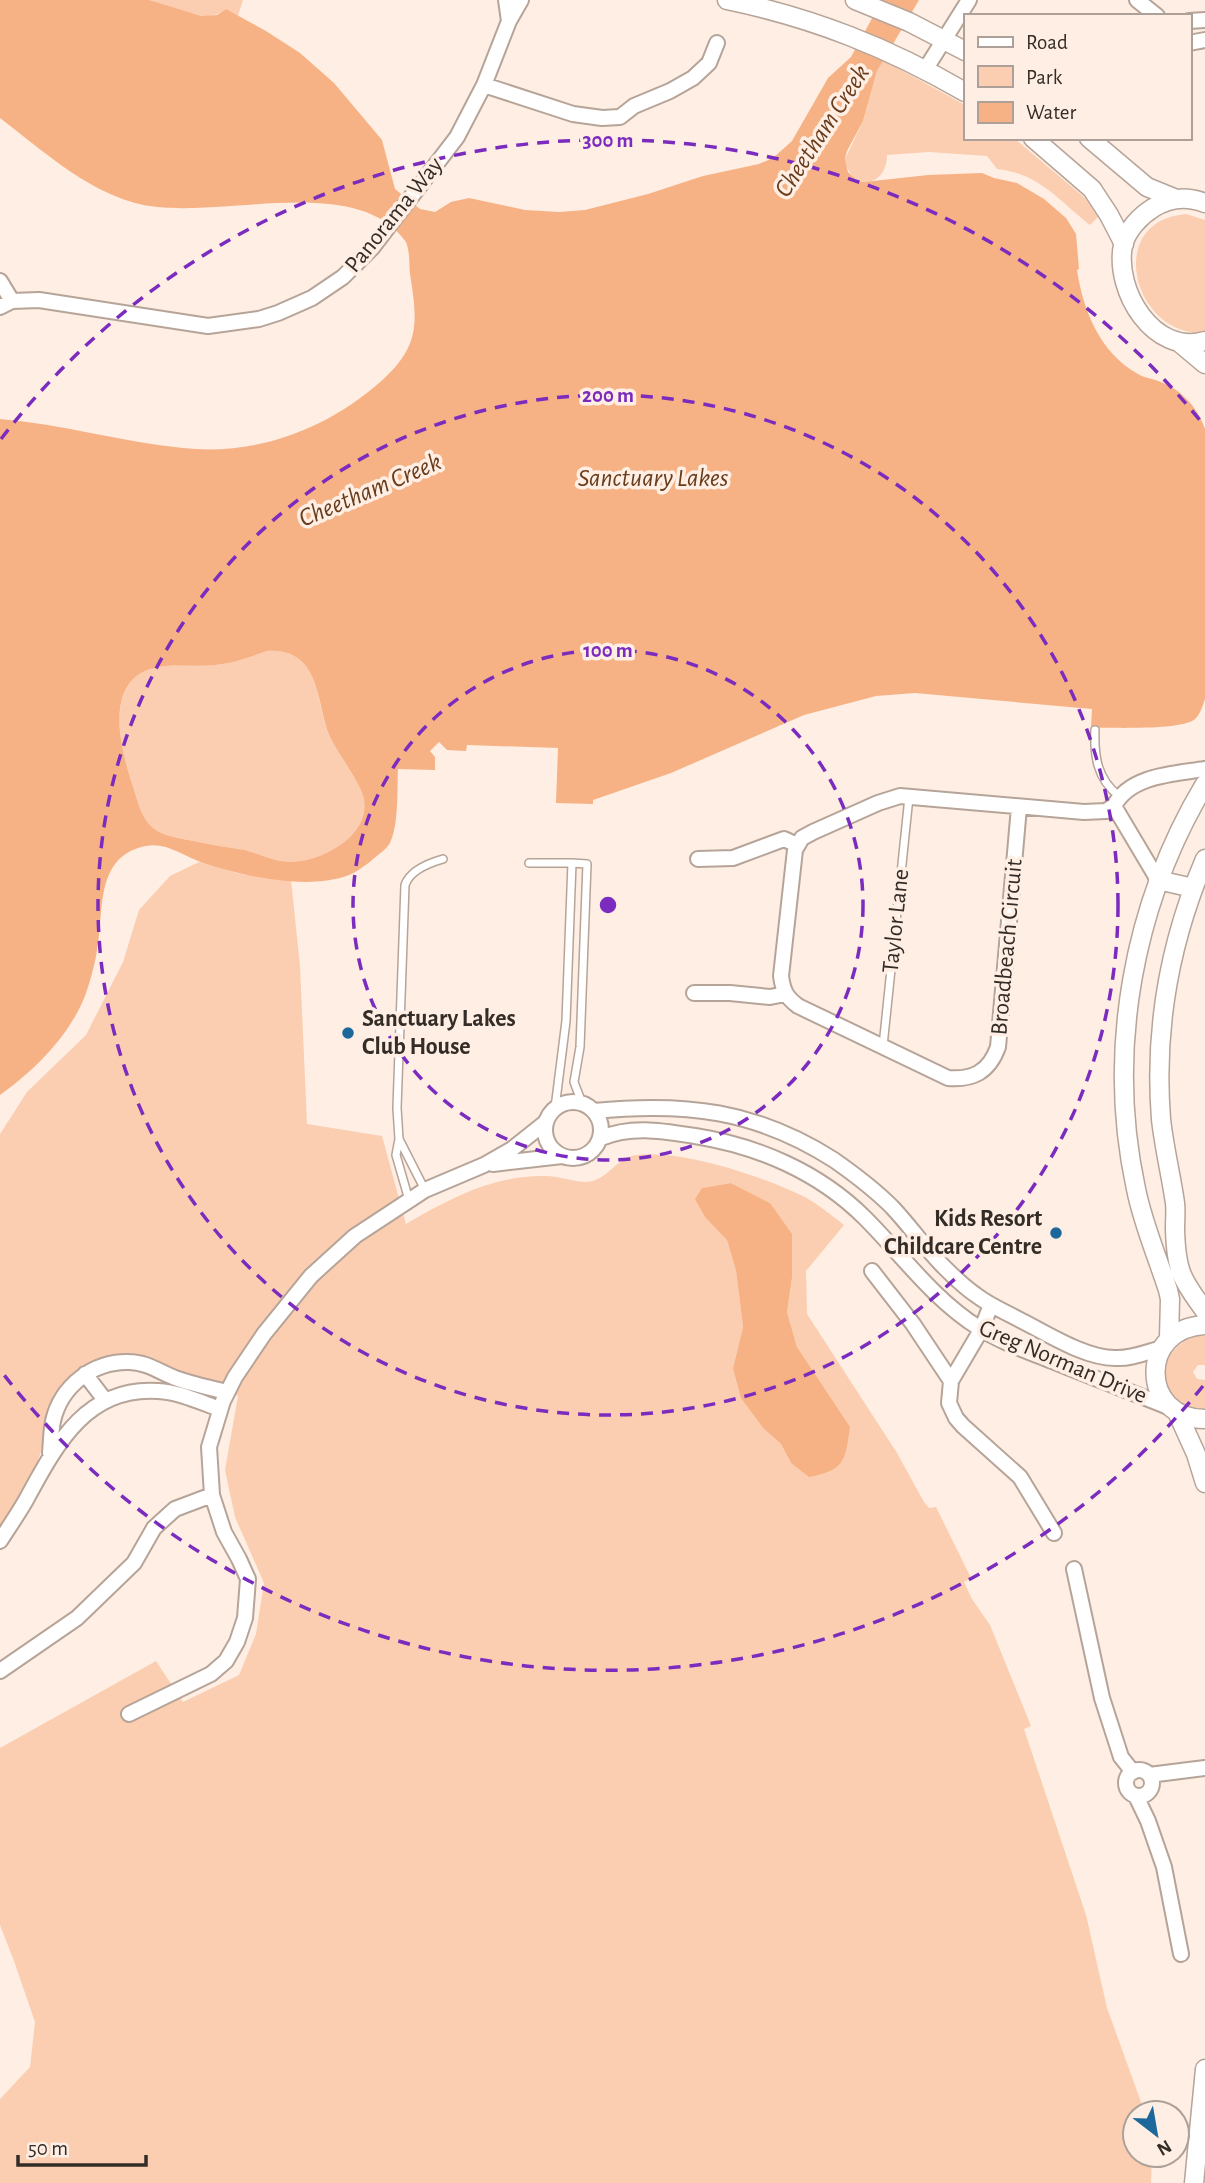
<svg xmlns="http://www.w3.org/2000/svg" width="1205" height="2183" viewBox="0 0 1205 2183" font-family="'Alegreya Sans',sans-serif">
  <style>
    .green { fill: #fbceb1; fill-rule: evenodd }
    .water { fill: #f6b285; fill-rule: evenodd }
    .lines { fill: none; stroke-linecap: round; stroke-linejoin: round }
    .service-casing { stroke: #b7a498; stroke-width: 10 }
    .minor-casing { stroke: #b7a498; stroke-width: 18 }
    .tertiary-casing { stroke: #b7a498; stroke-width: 21 }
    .service { stroke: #fff; stroke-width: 7 }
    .minor { stroke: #fff; stroke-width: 14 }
    .tertiary { stroke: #fff; stroke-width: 18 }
    .ring { fill: none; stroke: #7b2cbf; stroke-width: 3.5; stroke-dasharray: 12 9 }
    .poi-dot { fill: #1d689b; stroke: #feeee3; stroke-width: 2.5 }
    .labels { text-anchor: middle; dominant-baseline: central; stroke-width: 7; stroke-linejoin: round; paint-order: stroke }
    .street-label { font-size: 24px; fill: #342c27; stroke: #feeee3 }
    .poi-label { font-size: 24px; font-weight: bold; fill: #342c27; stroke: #feeee3; text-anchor: start }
    .water-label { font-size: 26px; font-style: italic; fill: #693c1c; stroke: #feeee3 }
    .centre { fill: #7b2cbf; stroke: #feeee3; stroke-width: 3.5 }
    .ring-label { font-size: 21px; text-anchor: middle; font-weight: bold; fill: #7b2cbf; stroke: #feeee3; stroke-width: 7; stroke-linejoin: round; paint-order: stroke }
  </style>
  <rect width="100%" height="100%" fill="#feeee3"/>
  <path class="green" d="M149,0H243L238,16L226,9C204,26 172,8 149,0Z
    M883,60L965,105V138H1014L1085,198L1098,217L1090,225C1059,201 1039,173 997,169L987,156L929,152L887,155C887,188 850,192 845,159L863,121L877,71Z
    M1186,214L1205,220V333C1133,337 1103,221 1186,214Z
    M267,651C281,650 295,653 305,665C321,685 319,716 331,739C339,755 362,785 364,800C366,816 360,827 349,838C330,855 301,866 276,860C265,858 256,853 245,850C226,847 207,844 188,840C175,837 158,835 149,824C141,815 138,802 134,790C124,759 105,700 138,675C159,660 192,668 216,665C234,663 250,657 267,651Z
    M199,862L241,874L291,880L300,966L307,1124L382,1136L406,1224C449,1199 494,1175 545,1176C560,1176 573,1182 586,1182C608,1181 616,1157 637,1155C681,1149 765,1177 805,1197C819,1205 831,1215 844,1225L806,1271L807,1314L897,1453L924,1502L929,1508L936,1507L971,1578L964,1582L972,1599L990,1625L1031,1726L1024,1729L1086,1915L1107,2008L1145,2113H1135V2155H1152L1151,2183H0V2099L30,2067L35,2022L14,1961L0,1925V1748L156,1661L183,1702L239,1675L256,1634L264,1583L235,1517L225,1470L238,1396L208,1380L127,1354L81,1373L58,1397L35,1470L0,1529V1134L27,1092L86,1035L123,962L139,910L170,876ZM731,1183L770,1203L792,1278L787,1312L797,1347L819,1382L791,1463L781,1444L764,1429L733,1368L743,1327L736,1271L727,1240L702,1188Z
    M1197,1336H1205V1365H1198L1193,1372L1197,1379L1205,1380V1409C1160,1413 1148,1350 1197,1336Z"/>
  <path class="water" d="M0,0H149L201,16L217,15L226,9L266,31L300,53L334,83L382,140L395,189L420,209L435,212L451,202L469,198L525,210L559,212L585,210L648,194L703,176L759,164L773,158L792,141L828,78L851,57L882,0H919L877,71L863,121L847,151L845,159L848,172L858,181L864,182L928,175L982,173L994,178L1017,183L1044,199L1066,218L1076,234L1079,269L1077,270C1083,310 1100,353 1138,374C1143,377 1148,378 1152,379C1178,386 1197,405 1205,429V699C1203,705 1200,715 1195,719C1181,731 1112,727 1091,728L1092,709L915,693L876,696L804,715L671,773L593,800V804L556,803L558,748L467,745L466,751L447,750L439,742L430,751L435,757V770L398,769C397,790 399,824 390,843C386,850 377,855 371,861C364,866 357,872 349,875C308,891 243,876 203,863C180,855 164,839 138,848C95,862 104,915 97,950C95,964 90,982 85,996C69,1036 35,1070 0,1095V419C62,424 122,442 183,448C255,456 325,430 379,383C420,347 418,324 410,274C409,263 410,252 406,242C354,169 212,224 135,203C84,189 41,149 0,118ZM267,651C281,650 295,653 305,665C321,685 320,716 331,739C339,755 362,785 364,800C366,816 360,827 349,838C330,855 301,866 276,860C265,857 255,853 245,850C226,847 207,844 188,840C174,837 158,835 149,824C141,815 138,802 134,790C124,759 105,699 138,675C159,660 192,668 216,665C234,663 250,657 267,651Z
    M731,1183L770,1203L792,1234V1278L787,1312L797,1347L850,1427C845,1461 845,1470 809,1477L791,1463L781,1444L764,1429L741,1398L733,1368L743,1327L736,1271L727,1240L705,1217L695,1199L702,1188Z"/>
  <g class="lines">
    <g class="service-casing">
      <path id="service" d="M1095,730C1094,756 1097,779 1119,796
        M529,863H572
        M883,1046L909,797
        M555,1108L566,1021L572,863L587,864L580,1047L574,1082L582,1103
        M399,1139L425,1190
        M409,1200L396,1155L399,1139L397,1108L405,885C410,870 429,863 443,859"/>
    </g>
    <g class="minor-casing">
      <path id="minor" d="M506,0L509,21
        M1137,0L1157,16
        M1189,21L1205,20
        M1189,43L1205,40
        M925,70L969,0
        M484,85L573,114L602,118L620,117L634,106L670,91L693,78L709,63L717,43
        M0,281L12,301
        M0,307L12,301L39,300L208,326L259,319L278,313L312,298L343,277L372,248L457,137L484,85L509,21L521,0
        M1019,807L998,1047C989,1072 973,1080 948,1078L798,1006C786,997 783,991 781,976L795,850L802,838L813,832L878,803L900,796L1084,812L1106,811L1114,806
        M698,859L733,858L784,839L797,845
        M1158,880L1114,806C1130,775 1174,774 1205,769
        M694,993H730L770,997L785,994
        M545 1130a28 28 0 1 1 56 0a28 28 0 1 1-56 0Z
        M594,1111C685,1102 756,1110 834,1160C854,1174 874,1189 892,1207C910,1226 925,1248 944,1267C954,1277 964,1287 976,1295C990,1306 1006,1312 1022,1321C1048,1334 1085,1358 1115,1358C1131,1359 1147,1352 1162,1348
        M601,1138C632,1125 663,1131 695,1136C758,1146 819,1172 865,1218C903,1256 933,1299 979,1328C1001,1342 1027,1351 1052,1361C1091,1377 1131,1392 1171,1408
        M493,1164L562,1156
        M872,1271L913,1324L951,1381
        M991,1305L981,1330L951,1381L949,1403L956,1418L963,1426L1020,1477L1054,1533
        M85,1374L105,1400
        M50,1453C51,1442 51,1431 53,1421C61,1386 93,1361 129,1362C146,1362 160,1372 175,1378C192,1384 210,1388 227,1392
        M0,1541C9,1527 18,1514 26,1500C56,1445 86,1386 158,1391C179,1392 200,1402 220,1409
        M1074,1569L1102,1698L1121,1757L1133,1772
        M0,1671L77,1618L134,1563L154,1528L175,1509L212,1495
        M129,1714L211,1674L226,1661L237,1642L245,1618L248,1579L239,1559L224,1532L212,1495L209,1447L223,1401L235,1377L264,1334L311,1276L355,1236L425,1190L484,1165L512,1149L546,1122
        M1126 1783a13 13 0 1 1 26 0a13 13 0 1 1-26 0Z
        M1149,1775L1205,1768
        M1136,1796L1148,1821L1164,1867L1181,1954"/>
    </g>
    <g class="tertiary-casing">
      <path id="tertiary" d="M727,0C814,18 889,48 965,92
        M855,0L909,22L965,51
        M1033,138L1092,189L1109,215L1124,244
        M1089,138L1147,187L1174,198
        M1205,203C1187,196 1170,197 1153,208C1140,216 1127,230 1123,245C1114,291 1154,356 1205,341
        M1180,343L1205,364
        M1205,859C1170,941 1154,1030 1161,1119C1164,1147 1171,1175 1175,1203C1176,1211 1175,1220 1175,1229C1176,1270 1181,1279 1205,1311
        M1158,880L1193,888
        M1205,1325C1138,1328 1140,1419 1205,1419
        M1169,1338L1170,1299L1168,1290C1157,1256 1143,1224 1136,1189C1106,1051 1133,904 1205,784
        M1177,1412L1196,1454L1205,1483
        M1194,2183L1205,2069"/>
    </g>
    <use href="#service" class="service"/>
    <use href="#minor" class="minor"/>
    <use href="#tertiary" class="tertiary"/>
  </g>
  <g class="ring">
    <circle cx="608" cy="905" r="255"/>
    <circle cx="608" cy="905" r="510"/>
    <path d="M1203 1386A765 765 0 0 1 1 1371M1 439A765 765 0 0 1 1203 424"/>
  </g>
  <g class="poi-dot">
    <circle cx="348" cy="1033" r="7"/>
    <circle cx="1056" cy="1233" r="7"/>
  </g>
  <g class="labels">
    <g class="street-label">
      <text transform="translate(394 215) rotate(-51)">Panorama Way</text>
      <text transform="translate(896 921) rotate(-84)">Taylor Lane</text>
      <text transform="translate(1007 947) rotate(-85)">Broadbeach Circuit</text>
      <text transform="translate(1063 1362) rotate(23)">Greg Norman Drive</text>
    </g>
    <g class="poi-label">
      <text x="362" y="1019">Sanctuary Lakes<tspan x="362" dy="28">Club House</tspan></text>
      <text x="1042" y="1219" text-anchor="end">Kids Resort<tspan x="1042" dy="28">Childcare Centre</tspan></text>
    </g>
    <g class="water-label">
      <text transform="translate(822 131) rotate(-57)">Cheetham Creek</text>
      <text x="653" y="478">Sanctuary Lakes</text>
      <text transform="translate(370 490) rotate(-23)">Cheetham Creek</text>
    </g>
  </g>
  <circle cx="608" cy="905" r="10" class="centre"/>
  <g class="ring-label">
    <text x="608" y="147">300 m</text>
    <text x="608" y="402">200 m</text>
    <text x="608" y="657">100 m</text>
  </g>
  <rect x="964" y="14" width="228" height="126" fill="#feeee3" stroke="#ada098" stroke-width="2"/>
  <rect x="978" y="37" width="35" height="10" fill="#ffffff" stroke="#ada098" stroke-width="2"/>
  <text x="1026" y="49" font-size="21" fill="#342c27">Road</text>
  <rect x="978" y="66" width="35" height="21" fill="#fbceb1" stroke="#ada098" stroke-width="2"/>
  <text x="1026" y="84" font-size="21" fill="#342c27">Park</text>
  <rect x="978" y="102" width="35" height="21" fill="#f6b285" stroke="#ada098" stroke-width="2"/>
  <text x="1026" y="119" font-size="21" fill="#342c27">Water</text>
  <g transform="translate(1156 2134) rotate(149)"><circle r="33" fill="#feeee3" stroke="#ada098" stroke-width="2"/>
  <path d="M0-5L12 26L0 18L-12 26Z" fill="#1d689b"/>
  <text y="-10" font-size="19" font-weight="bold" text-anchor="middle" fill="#342c27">N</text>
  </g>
  <path d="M18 2155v10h128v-10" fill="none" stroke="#342c27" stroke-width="3.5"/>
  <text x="28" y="2155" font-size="21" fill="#342c27" stroke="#feeee3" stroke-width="5" paint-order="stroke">50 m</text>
</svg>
